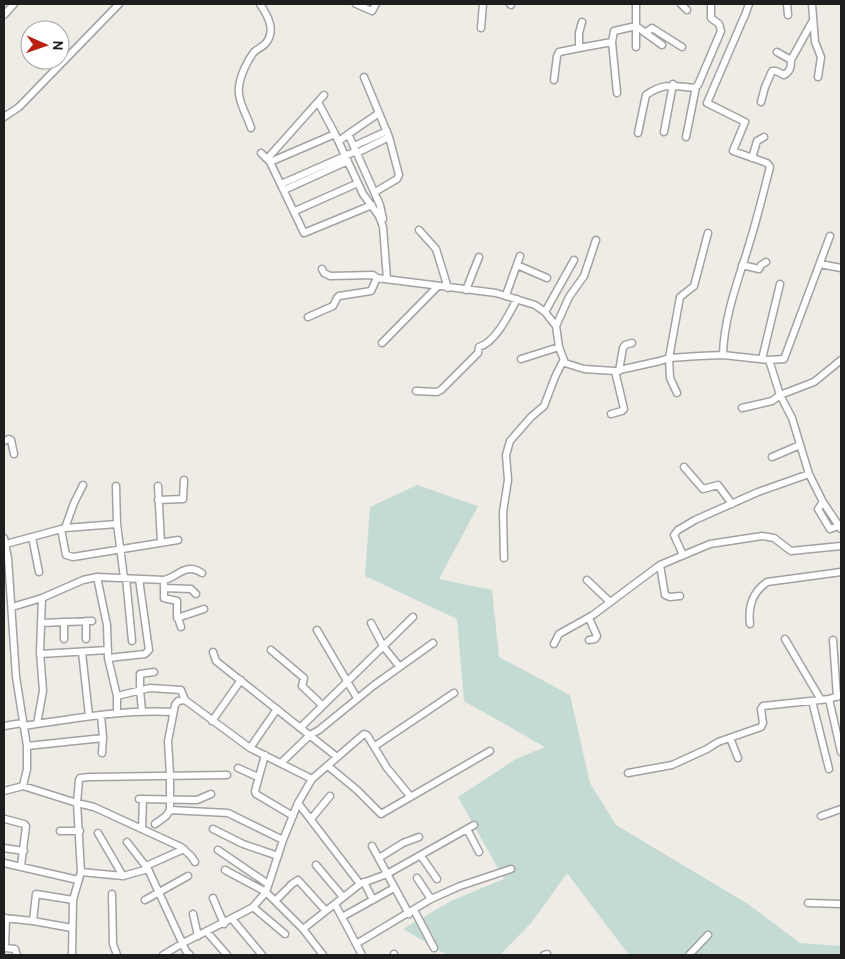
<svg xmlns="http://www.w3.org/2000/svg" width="845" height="959" viewBox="0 0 845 959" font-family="Overpass,sans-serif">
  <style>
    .wetland { fill: #c3dbd2 }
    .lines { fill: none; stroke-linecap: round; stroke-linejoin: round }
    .stream { stroke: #a9cad9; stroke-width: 1 }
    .minor-casing { stroke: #a2a2a2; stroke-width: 9 }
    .minor { stroke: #fff; stroke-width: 6 }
  </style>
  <rect width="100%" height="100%" fill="#eeece5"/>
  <path class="wetland" d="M417,485L478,506L439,579L492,590L499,657L570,695L590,783L616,825L748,904L800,943L841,946V955H629L567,873L532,922L500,955H447L403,929L451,901L504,879L458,797L516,759L545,747L464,701L457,619L365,576L370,507Z"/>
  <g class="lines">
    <path class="stream" d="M4,8L7,4"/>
    <g class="minor-casing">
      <path id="minor" d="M356,4L372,11L376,4
        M510,4L511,5
        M636,4V26L662,45
        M681,4L687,10
        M787,4L788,15
        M812,4L815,42L821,57L818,77
        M4,15L14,4
        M744,18L749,4
        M582,22L579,33V48L612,42
        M481,28L483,4
        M645,33L652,28L682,47
        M777,52L791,60L812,22
        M364,77L389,137L399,175L397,179L375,192
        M554,80L557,56L559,52L579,48
        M617,93L612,42L614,31L636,26V47
        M318,102L335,134
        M761,102L765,87L772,71H776L784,75C791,71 791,66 791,60
        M4,117L19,107L119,4
        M251,128C247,115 237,100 239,87C240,76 247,61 254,52C258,48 263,47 266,43C276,30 268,16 260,4
        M664,132L673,84
        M638,133L646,95C664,82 674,86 694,88L698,85L721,31L719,24L711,18V4
        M347,135L379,113
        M686,137L696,87
        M339,141L347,135L350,138L380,205L383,219
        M354,146L387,131
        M261,153L270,162L335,134L363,194L379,216L383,227L387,279
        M357,153L389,137
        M752,158L757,141L764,137
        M267,159L324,95
        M270,162L304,233L372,205
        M281,184L356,151
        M284,190L348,161
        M295,211L358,183
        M419,230L436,249L448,288
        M820,264L841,268
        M517,265L547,278
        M742,265L759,269L761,265L766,262
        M322,269L324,273L330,276L373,275L377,278L496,293L535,305L545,312L556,326L559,347L565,363L584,369L615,371L660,361L669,358L699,356L723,355L769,360L784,359L830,236
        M466,290L479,257
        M506,295L520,256
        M545,312L574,260
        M308,317L333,306L337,298L339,296L371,291L377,278
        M556,326L569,297L584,276L596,240
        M382,343L438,286
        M723,355C724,314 740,276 751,238C758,215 764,190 770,167L767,163L733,151L745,122L707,103L744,17
        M521,359L559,347
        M762,359L780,284
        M769,360L780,395L792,418L809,474L823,502L841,529
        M619,371L623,348L625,345L632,343
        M416,391L437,392L441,390L478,353L479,347C496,342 509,314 517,299
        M677,393L670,378L669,358L680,297L694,286L708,233
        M742,408L772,401L780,395L814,382L841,360
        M611,414L622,411L624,409L615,371
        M4,441L9,439L11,440L14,454
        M772,457L800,445
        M684,467L703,489L718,485L732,504
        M116,486L117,524L124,578
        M158,486L161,543
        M158,500L183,499L184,480
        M823,502L818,509L830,529L841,525
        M65,528L74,503L83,485
        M61,529L66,555L73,557L178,540
        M32,537L39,572
        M4,538L8,558L16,677L27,746V769L23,786L4,791
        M6,544L65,528L117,524
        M683,555L674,535L678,530L695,520L758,492L809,474
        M504,558L503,512L508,480L506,455L510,441L531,417L544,406L555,377L563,361
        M660,565L665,595L670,597L680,596
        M97,577L107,625L108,658L117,696V712
        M126,578L132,641
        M164,580V598L177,601V615L181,627
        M587,580L610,602
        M164,588L191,589L196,594
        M12,607L42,598L83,580L97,577L164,580C178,577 185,562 202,573
        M177,618L204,609
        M86,621V639
        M64,622V639
        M41,623L92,621
        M371,623L383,646L399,666
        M750,624C748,606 752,593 767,582L841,572
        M317,630L357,698
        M785,639L821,700
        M589,640L595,639L597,636L589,618
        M833,640L837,697
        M554,644L559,634L593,615L660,565L710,544L762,536L774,538L791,551L841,546
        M271,650L304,678L302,686L322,705
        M82,652L89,716
        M213,652L216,661L337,757
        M40,654L108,650
        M108,658L145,654L149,650L139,579
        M117,696L150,688L181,690L185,700L250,748L312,779
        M829,699L841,752
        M812,701L829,769
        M142,711L140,690V674L154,672
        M212,721L241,680
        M37,724L43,691L40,652L42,598
        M4,726L22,723
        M23,726C73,719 122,709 173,712
        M300,728L413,617
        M730,738L738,758
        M27,746L103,738L101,715
        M375,746L454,693
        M250,748L277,709
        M102,753L103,738
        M265,755L255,791L256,794L293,816
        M281,763L310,735L319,730L373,686L433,643
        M328,766L357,790L381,814L490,751
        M238,768L258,777
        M628,773L672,765L707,749L718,742L761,727L763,723L761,709L763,706L829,699L841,695
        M23,786L77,803L81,872L73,900L72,955
        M139,799L197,800L211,794
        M298,803L360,884L303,929
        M170,810L228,813L283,840
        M821,816L841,809
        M5,819L24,824L26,826L21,866
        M311,819L330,796
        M155,824L166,816L170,810V775L168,741L175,705L178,701L185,700
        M142,829L143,799
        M213,829L243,844L278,856
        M467,829L479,852
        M60,831H80
        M98,833L123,876
        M127,842L148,869L186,951L190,955
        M372,846L409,914
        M4,848L24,851
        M218,850L268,884
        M421,856L437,879
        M379,858L403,843L419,837
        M195,862L191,856L181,847L94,807L77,803L79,780L80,778L90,777L227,775
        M4,863L78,880
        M316,865L343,897
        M146,866L184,849
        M225,870L266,892L303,929L323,955
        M81,872L123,876L148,869
        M417,878L431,899
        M364,882L373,900
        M360,884L387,874L474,825
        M112,894L113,944L117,955
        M213,898L224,924
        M145,900L188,876
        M275,901L292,884L298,880L326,911
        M808,903L841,904
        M335,904L362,955
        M253,907L285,934
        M414,910L434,948
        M193,914L198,936
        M342,917L394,888
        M4,918L33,921L72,928
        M6,918L5,948L15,949L17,955
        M232,919L262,955
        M33,921L36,894L73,900
        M207,932L227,955
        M356,944L431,899L460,886L511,869
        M394,954V955
        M163,955L183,943L242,913L253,907L266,892L283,840L298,803L312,779L364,734L367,735L387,768L410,796
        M544,955L547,954
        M689,955L708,935"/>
    </g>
    <use href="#minor" class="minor"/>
  </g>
  <rect width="845" height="959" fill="none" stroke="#1e1e1e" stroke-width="10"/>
  <g transform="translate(45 45) rotate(92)"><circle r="24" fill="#ffffff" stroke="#a5a5a5"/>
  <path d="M0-4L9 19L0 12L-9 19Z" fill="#be1f0f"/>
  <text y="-8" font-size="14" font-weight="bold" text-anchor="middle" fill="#1e1e1e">N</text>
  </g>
</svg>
